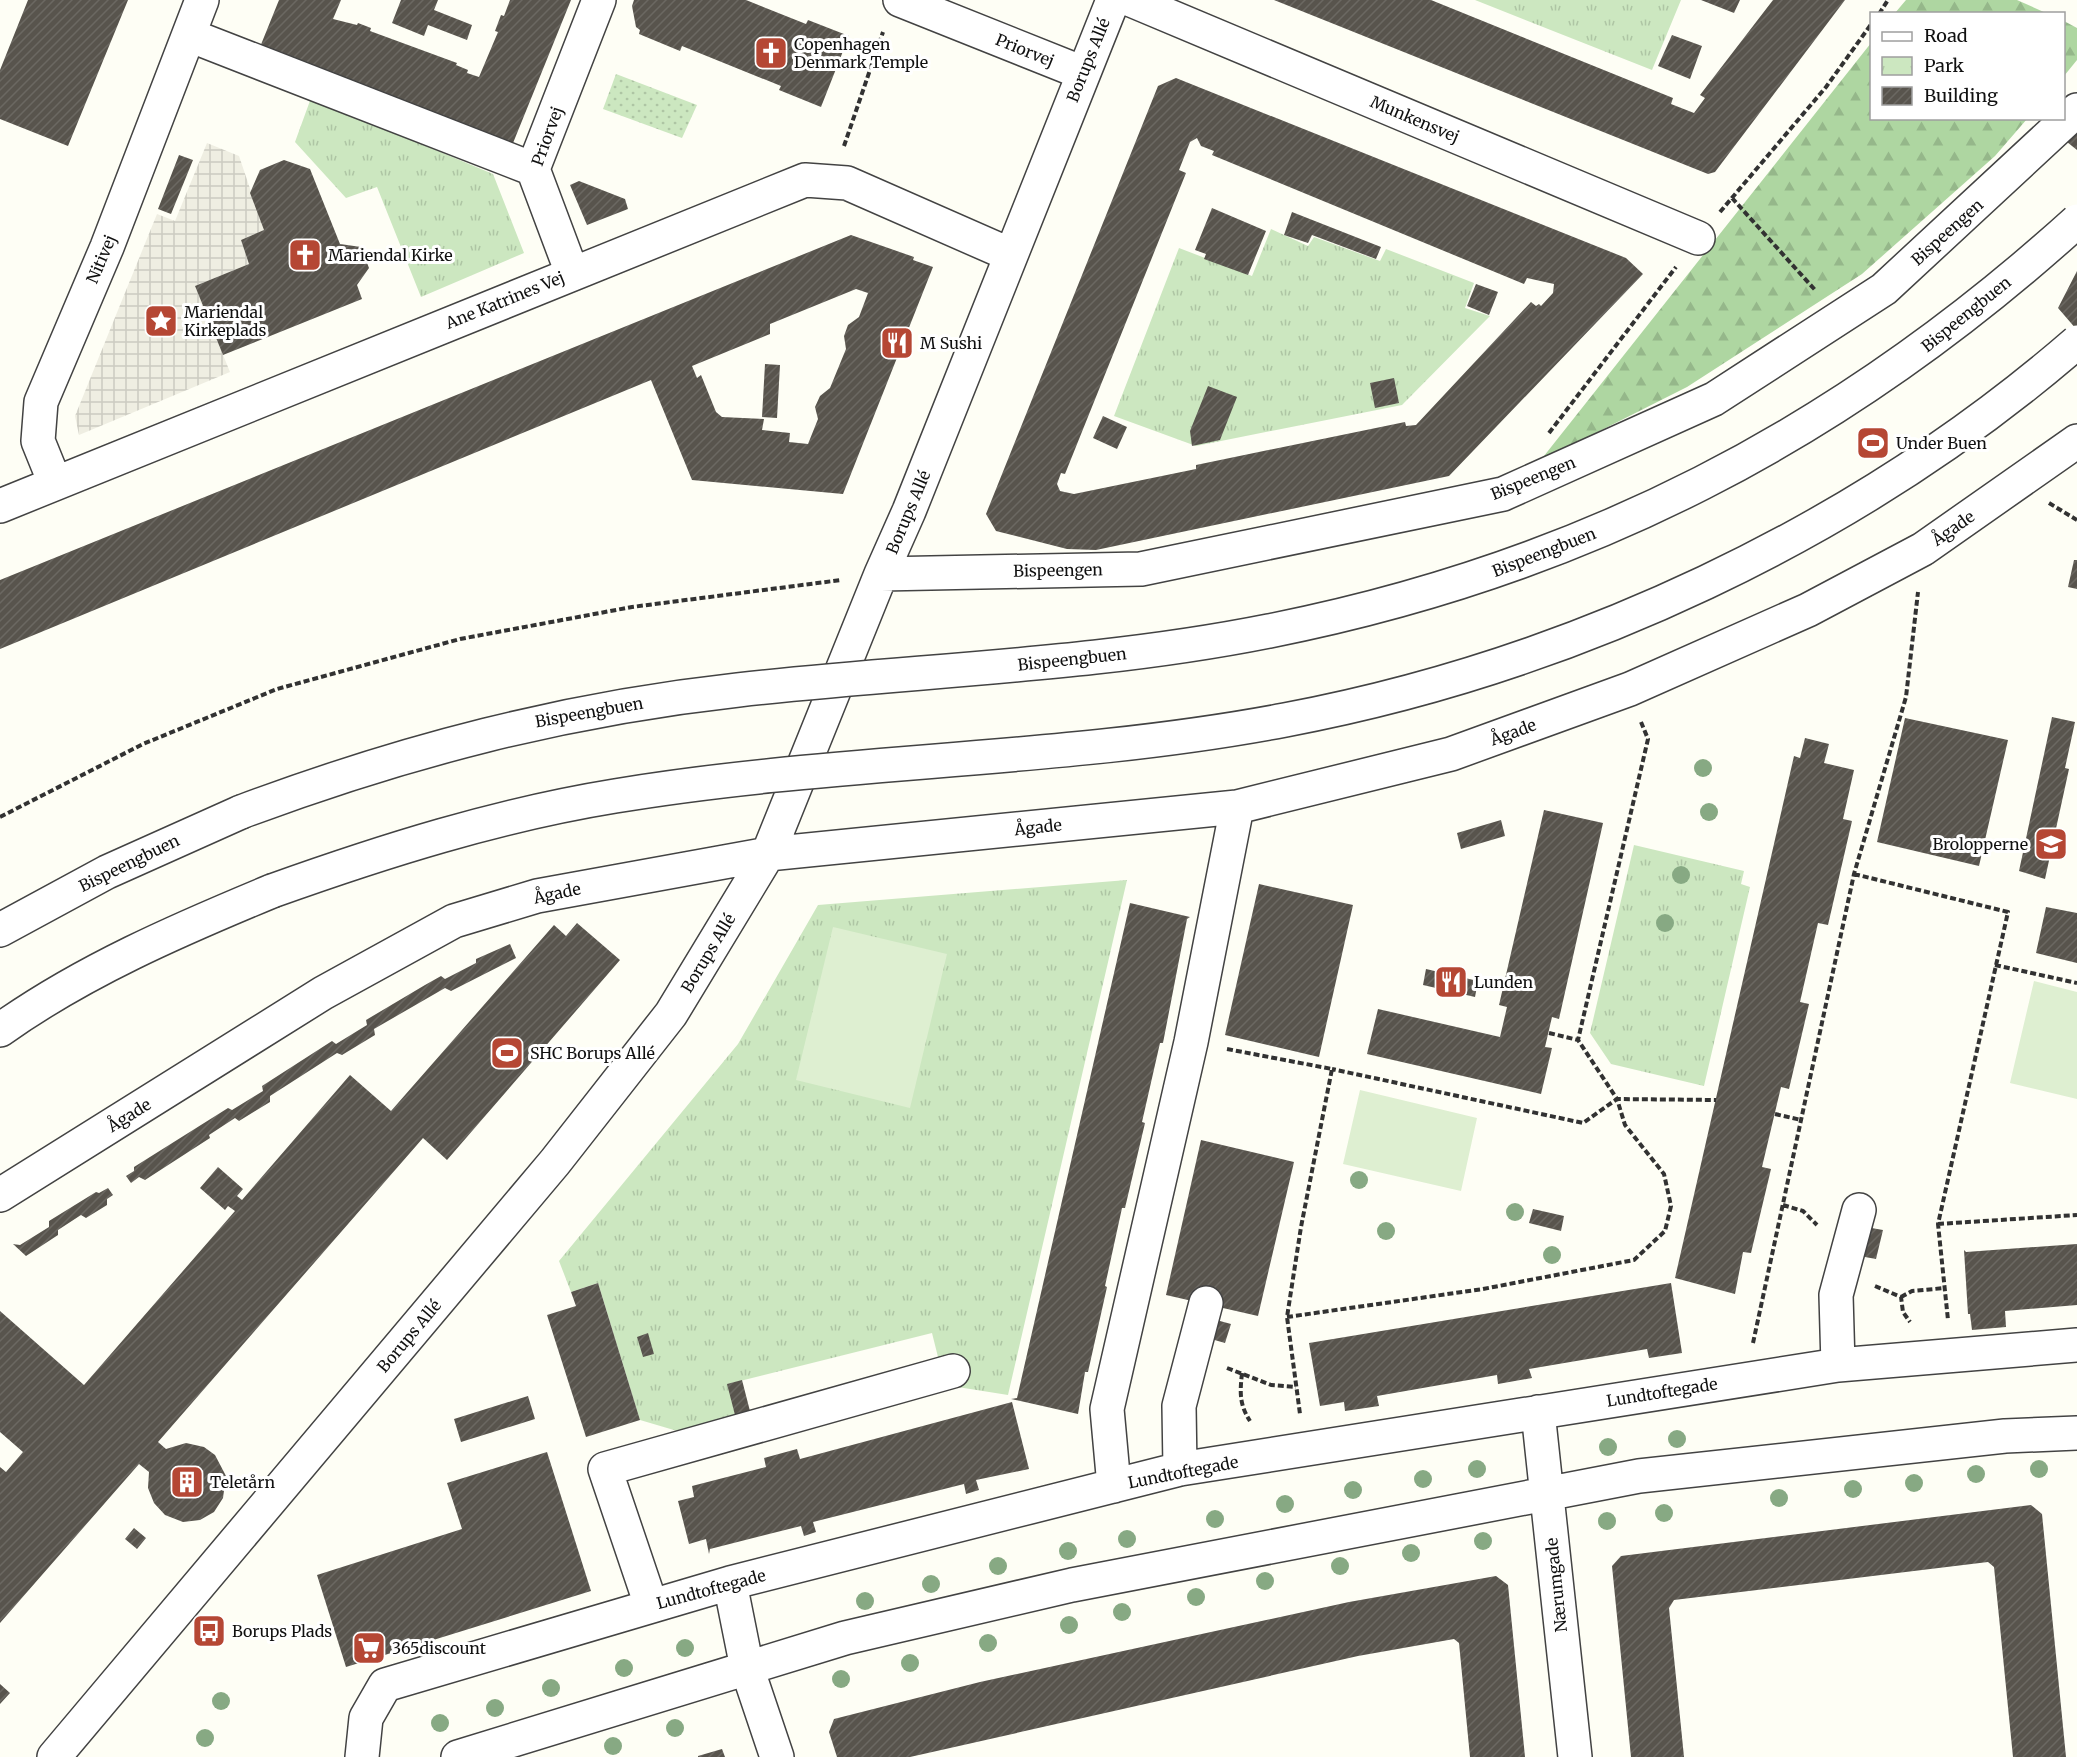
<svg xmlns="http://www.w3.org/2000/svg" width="2077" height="1757" viewBox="0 0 2077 1757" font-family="Merriweather,serif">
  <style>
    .grass { fill: url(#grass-dots) }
    .forest { fill: url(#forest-firs) }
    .park { fill: url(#park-tufts) }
    .pitch { fill: #deefd1 }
    .plaza { fill: url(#plaza-grid) }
    .building { fill: url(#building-hatch); fill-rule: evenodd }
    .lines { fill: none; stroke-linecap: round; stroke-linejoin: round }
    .minor-casing { stroke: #434343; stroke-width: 36 }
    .path { stroke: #323232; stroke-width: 4; stroke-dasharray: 6 3; stroke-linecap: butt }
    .minor { stroke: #fff; stroke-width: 33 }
    .minor-bridge-casing { stroke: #434343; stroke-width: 36; stroke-linecap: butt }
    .minor-bridge { stroke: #fff; stroke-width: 33 }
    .tree { fill: #87a983 }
    .labels { text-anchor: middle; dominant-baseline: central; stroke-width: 6; stroke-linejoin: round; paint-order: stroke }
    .poi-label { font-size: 16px; fill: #101010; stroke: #fff; text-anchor: start }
    .street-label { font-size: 16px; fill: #101010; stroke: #fff }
  </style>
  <defs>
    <pattern id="grass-dots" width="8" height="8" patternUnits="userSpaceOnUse" patternTransform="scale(1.5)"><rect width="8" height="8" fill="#cce7c0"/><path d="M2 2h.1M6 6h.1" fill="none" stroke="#aec5a4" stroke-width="1.8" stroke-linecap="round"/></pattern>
    <pattern id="forest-firs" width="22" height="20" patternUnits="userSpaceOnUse" patternTransform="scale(1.5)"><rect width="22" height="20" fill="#aed6a1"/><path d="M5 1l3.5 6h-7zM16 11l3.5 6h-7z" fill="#95b78a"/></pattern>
    <pattern id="park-tufts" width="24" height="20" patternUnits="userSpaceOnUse" patternTransform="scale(1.5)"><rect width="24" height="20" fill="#cce7c0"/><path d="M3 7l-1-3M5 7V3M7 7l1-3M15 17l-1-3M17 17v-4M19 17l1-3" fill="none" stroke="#aec5a4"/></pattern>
    <pattern id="plaza-grid" width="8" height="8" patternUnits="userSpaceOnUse" patternTransform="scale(1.5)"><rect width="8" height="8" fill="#efeee2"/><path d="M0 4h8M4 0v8" fill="none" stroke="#cccbc1"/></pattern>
    <pattern id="building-hatch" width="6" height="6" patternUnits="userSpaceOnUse" patternTransform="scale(1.5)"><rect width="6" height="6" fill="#58544d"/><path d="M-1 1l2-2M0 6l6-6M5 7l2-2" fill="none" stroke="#6b6862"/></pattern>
  </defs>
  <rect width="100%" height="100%" fill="#fefef5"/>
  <path class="grass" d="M616,74L697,105L682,138L603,109Z"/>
  <path class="forest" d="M1906,0H2017L2046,13H1895Z
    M2064,21L2077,28V60L2064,76Z
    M1871,43L1872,118L2027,119L1995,156L1862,274L1687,387L1540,461Z"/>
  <path class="park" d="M1475,0H1681L1652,70Z
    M311,98L493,174L524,253L421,297L377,187L346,198L295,142Z
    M1271,229L1308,246L1314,237L1380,261L1386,249L1474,283L1465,308L1490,316L1402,405L1196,446L1114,416L1179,248L1252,276Z
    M1634,845L1744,871L1741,884L1750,887L1704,1086L1611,1064L1590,1033Z
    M1127,880L1008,1395L945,1385L932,1333L728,1384L736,1419L684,1433L640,1420L598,1283L571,1292L559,1261L738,1044L818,905Z"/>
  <path class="pitch" d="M833,927L947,954L910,1108L796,1080Z
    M2034,981L2077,992V1099L2010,1083Z
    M1360,1090L1477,1118L1461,1191L1343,1164Z"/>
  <path class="plaza" d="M207,143L239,156L264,230L241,240L249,264L195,286L230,372L79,435L75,416L157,214L175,221Z"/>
  <path class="building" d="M28,0H128L68,146L0,119V70Z
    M279,0H341L333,19L357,25L358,23L371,28L370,31L457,63L456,65L468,70L467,73L479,77L498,32L495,31L501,15L504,16L510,0H571L511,148L260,47Z
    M401,0H438L434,10L472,25L467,40L428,25L424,36L392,23Z
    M634,0H746L806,24L808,20L849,36L821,107L779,90L781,86L682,46L680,51L639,34L640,30L636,27L632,6Z
    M1274,0H1431L1673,98L1671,104L1694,113L1705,98L1700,95L1773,0H1845L1715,172L1708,174Z
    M1701,0H1740L1734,13Z
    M1672,35L1702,46L1690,79L1658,66Z
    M1176,78L1626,258L1643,274L1449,476L1096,550L1067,549L996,531L986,514L992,499L1158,86ZM1197,138L1201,146L1214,151L1212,155L1524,284L1527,278L1554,284L1553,293L1541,306L1539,304L1536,306L1531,302L1416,425L1406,426L1405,422L1196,465V469L1074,494L1060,491L1057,484L1061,473L1065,474L1186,173L1179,170L1190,142Z
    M2077,131V150L2067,142Z
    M179,155L193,160L171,214L158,209Z
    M284,160L310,169L340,244L361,247L369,268L357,285L362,299L223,355L195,286L249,264L241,240L264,230L250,193L260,170Z
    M579,181L625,199L628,209L587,225L570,185Z
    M1212,208L1266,231L1248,275L1204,259L1206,254L1195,250Z
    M1292,212L1381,247L1376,259L1312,235L1308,243L1284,235Z
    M851,235L914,257L913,260L933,267L843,494L692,480L651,380L0,649V580ZM856,289L868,293L859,317L848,325L844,336L846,349L830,388L820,396L815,407L818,419L808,444L789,442L790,433L762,430L764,419L722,417L716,412L701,375L697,378L692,366L770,334V324Z
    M2077,271V330L2058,308Z
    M1476,284L1498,292L1489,315L1467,306Z
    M765,364L780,365L777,418L762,417Z
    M1394,378L1399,403L1375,408L1370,383Z
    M1208,386L1237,397L1220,440L1192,446L1190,431Z
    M1103,416L1127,427L1117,449L1093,438Z
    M2074,560H2077V589L2068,587Z
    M2052,717L2075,722L2065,768L2069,769L2045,879L2019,871Z
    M1905,718L2008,740L1979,866L1877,842Z
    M1805,738L1829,744L1824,763L1854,770L1843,819L1852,821L1828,925L1818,923L1800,1002L1809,1004L1789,1089L1781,1087L1762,1167L1771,1169L1751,1253L1743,1252L1735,1294L1675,1278L1794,756L1800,758Z
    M1544,810L1603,823L1559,1019L1552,1017L1545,1047L1552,1048L1541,1094L1367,1054L1378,1009L1500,1037L1507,1007L1499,1005Z
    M1501,820L1505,836L1461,849L1457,833Z
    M1259,884L1353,905L1319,1057L1225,1035Z
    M1130,903L1190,917L1187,919L1163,1043H1160L1142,1122L1145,1123L1125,1208H1122L1105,1286L1107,1287L1088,1372H1085L1078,1414L1011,1399L1017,1398Z
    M2046,907L2077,913V963L2036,953Z
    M577,923L620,960L447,1160L423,1138L158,1442L166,1449L186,1443L204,1447L215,1455L226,1476L223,1498L214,1512L200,1520L183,1522L165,1515L154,1503L148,1488L149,1472L139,1464L0,1623V1467L6,1472L23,1452L0,1432V1311L84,1385L235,1211L228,1206L225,1210L200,1188L218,1167L243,1189L237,1196L242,1200L350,1075L391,1111L554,925L566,936Z
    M510,944L516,958L451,991L445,988L374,1029L375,1035L342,1055L337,1053L270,1096V1102L239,1121L235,1118L209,1135L210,1138L145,1180L139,1177L131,1183L126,1176L134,1171V1167L228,1108L232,1110L263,1091L262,1086L332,1041L336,1044L367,1025L366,1020L425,985L441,976L445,979L476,963V959Z
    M1426,969L1478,981L1475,997L1423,985Z
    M1201,1140L1294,1162L1258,1316L1166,1295Z
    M108,1188L113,1195L107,1199V1205L86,1218L81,1215L58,1230V1235L26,1256L13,1244L20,1245L49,1227V1221L96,1192L99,1193Z
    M1533,1209L1564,1216L1561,1231L1529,1223Z
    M1860,1226L1883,1230L1876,1259L1854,1255Z
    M2077,1244V1305L2005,1311L2006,1327L1972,1330L1970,1314H1968L1964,1250L1966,1252Z
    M598,1283L640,1420L586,1437L547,1315L576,1306L571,1292Z
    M1671,1283L1682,1353L1649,1358L1647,1349L1529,1369L1532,1378L1498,1384L1497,1375L1377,1396L1379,1406L1345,1411L1344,1402L1320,1406L1309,1343Z
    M1209,1318L1231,1324L1225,1343L1204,1337Z
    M648,1333L654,1354L643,1357L637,1337Z
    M742,1380L751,1415L736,1419L727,1384Z
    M528,1396L535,1419L461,1442L454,1419Z
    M1012,1402L1029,1469L976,1480L979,1490L966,1494L964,1484L813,1522L816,1532L804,1536L801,1526L710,1549L709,1554L706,1539L689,1544L678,1501L694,1497L692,1486L766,1467L764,1458L797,1449L800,1459Z
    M547,1452L591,1591L346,1667L317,1575L462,1529L447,1483Z
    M2031,1505L2042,1514L2066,1757H2013L1994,1567L1988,1562L1674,1600L1669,1608L1684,1757H1631L1612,1566L1621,1556Z
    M134,1528L146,1538L137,1549L125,1539Z
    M1496,1576L1508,1585L1525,1757H1470L1459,1643L1454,1639L1358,1656L910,1757H837L829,1732L834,1719L980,1682L1349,1602Z
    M0,1684L10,1693L0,1704Z
    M722,1749L725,1757H698V1756Z"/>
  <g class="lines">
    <g class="minor-casing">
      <path id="minor" d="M900,0L1083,73
        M1131,0L1698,238
        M189,35L533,169
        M572,273L533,169L599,0
        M55,483L38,441L41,402L107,247L202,0
        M0,506L805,180L847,183L1011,255
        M881,574L1141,569L1503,494L1714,399L1884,289L2077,110
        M0,930L107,872L241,812
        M0,1030C83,971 178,930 272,891
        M0,1195L323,993L454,921L537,896L768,854L1237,807L1451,754L1630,689L1808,610L1923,549L2077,441
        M1838,1365L1836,1295L1859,1210
        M1538,1412L1575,1757
        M1180,1469L1179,1406L1206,1303
        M1114,1486L1107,1409L1191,1042L1237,807
        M730,1583L747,1668L777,1757
        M651,1605L605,1469L953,1371
        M54,1757L555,1162L671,1014L768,854L881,574L909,511L1113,0
        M362,1757L366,1718L385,1685L730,1583L1180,1469L1838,1365L2077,1345
        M458,1757L845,1638L1072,1585L1639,1476L2005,1436L2077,1433"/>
    </g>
    <path class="path" d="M1879,14L1888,0
      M844,146L883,32
      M1732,198L1816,291
      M1720,212L1826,87L1872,23
      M1549,433L1676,267
      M2049,503L2077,520
      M1641,722L1648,739L1578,1040L1617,1099L1716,1100
      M0,817L143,744L277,689L460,639L632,607L841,580
      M1854,874L2008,912L1938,1224L1948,1320
      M1995,965L2077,983
      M1549,1033L1578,1040
      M1227,1049L1332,1069L1301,1227L1287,1317L1300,1414
      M1775,1114L1801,1120
      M1783,1205L1803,1211L1817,1225
      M1938,1224L2077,1215
      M1875,1286L1901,1297L1903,1312L1910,1322
      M1901,1297L1912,1291L1945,1288
      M1287,1317L1483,1289L1634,1260L1665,1231L1671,1206L1664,1174L1625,1125L1617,1099L1583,1123L1332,1069
      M1753,1343L1854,874L1906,697L1918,592
      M1227,1368L1271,1385L1296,1387
      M1242,1373C1240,1392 1239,1404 1250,1421"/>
    <use href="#minor" class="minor"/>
    <g class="minor-bridge-casing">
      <path id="minor-bridge" d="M241,812C404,751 565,709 738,690C915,670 1094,666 1269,631C1582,569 1841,435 2077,221
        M272,891C384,851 498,815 615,796C837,759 1064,762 1285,720C1571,666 1857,533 2077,342"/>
    </g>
    <use href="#minor-bridge" class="minor-bridge"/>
  </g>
  <g class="tree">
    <circle cx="1703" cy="768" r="9"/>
    <circle cx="1709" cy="812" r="9"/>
    <circle cx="1681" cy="875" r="9"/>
    <circle cx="1665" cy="923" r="9"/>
    <circle cx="1359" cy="1180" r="9"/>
    <circle cx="1515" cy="1212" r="9"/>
    <circle cx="1386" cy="1231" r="9"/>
    <circle cx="1552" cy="1255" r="9"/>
    <circle cx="1677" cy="1439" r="9"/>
    <circle cx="1608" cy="1447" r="9"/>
    <circle cx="1477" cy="1469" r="9"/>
    <circle cx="2039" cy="1469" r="9"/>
    <circle cx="1976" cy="1474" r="9"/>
    <circle cx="1423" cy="1479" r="9"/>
    <circle cx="1914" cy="1483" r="9"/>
    <circle cx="1853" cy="1489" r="9"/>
    <circle cx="1353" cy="1490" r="9"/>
    <circle cx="1779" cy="1498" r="9"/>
    <circle cx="1285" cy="1504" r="9"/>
    <circle cx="1664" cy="1513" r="9"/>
    <circle cx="1215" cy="1519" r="9"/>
    <circle cx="1607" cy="1521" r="9"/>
    <circle cx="1127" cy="1539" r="9"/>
    <circle cx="1483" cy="1541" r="9"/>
    <circle cx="1068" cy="1551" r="9"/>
    <circle cx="1411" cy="1553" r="9"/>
    <circle cx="998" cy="1566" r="9"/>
    <circle cx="1340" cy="1566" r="9"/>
    <circle cx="1265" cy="1581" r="9"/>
    <circle cx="931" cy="1584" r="9"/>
    <circle cx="1196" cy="1597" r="9"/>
    <circle cx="865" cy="1601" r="9"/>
    <circle cx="1122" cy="1612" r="9"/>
    <circle cx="1069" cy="1625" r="9"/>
    <circle cx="988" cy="1643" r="9"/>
    <circle cx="685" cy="1648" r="9"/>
    <circle cx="910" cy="1663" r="9"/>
    <circle cx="624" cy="1668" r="9"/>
    <circle cx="841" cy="1679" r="9"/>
    <circle cx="551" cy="1688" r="9"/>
    <circle cx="221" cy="1701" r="9"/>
    <circle cx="495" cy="1708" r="9"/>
    <circle cx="440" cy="1723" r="9"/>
    <circle cx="675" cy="1728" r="9"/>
    <circle cx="205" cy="1738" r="9"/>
    <circle cx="613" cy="1746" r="9"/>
  </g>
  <defs>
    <g id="church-square" transform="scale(1.725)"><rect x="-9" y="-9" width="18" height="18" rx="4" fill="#b54734" stroke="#fff"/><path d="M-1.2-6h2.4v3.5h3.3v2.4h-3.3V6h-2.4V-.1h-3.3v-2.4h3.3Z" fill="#fff"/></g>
    <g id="sight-square" transform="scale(1.725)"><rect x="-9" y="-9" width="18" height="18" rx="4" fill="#b54734" stroke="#fff"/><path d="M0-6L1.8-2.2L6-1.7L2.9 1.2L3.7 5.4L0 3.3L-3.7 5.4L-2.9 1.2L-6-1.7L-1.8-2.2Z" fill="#fff"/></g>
    <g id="restaurant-square" transform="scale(1.725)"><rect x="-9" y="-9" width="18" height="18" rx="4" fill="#b54734" stroke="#fff"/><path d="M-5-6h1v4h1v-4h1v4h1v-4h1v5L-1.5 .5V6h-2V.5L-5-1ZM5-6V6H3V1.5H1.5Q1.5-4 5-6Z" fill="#fff"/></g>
    <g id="stadium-square" transform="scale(1.725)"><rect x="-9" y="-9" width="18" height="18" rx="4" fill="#b54734" stroke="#fff"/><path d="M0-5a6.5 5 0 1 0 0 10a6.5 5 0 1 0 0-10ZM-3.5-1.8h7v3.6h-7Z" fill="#fff"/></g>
    <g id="school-square" transform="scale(1.725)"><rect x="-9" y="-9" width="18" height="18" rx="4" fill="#b54734" stroke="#fff"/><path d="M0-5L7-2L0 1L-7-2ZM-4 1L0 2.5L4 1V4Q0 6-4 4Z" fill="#fff"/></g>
    <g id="building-square" transform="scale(1.725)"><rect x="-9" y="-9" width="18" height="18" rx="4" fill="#b54734" stroke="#fff"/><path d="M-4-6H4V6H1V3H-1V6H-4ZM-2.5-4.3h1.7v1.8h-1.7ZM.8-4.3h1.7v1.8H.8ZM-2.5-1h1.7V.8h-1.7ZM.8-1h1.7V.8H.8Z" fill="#fff"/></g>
    <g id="bus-square" transform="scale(1.725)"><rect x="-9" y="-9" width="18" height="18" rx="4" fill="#b54734" stroke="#fff"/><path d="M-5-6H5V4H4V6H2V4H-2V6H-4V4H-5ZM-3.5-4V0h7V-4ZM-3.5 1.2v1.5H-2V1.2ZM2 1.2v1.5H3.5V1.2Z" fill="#fff"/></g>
    <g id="supermarket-square" transform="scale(1.725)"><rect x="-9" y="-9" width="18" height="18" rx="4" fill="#b54734" stroke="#fff"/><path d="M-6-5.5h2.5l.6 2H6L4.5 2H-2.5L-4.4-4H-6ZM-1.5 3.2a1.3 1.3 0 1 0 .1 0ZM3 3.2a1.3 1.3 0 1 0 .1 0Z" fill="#fff"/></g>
  </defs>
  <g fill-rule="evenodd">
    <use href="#church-square" x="771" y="53"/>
    <use href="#church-square" x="305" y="255"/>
    <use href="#sight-square" x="161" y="321"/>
    <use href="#restaurant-square" x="897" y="343"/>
    <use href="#stadium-square" x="1873" y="443"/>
    <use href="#school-square" x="2051" y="844"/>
    <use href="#restaurant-square" x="1451" y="982"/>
    <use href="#stadium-square" x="507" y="1053"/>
    <use href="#building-square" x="187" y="1482"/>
    <use href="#bus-square" x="209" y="1631"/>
    <use href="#supermarket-square" x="369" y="1648"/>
  </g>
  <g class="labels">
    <g class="poi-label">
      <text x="794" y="44">Copenhagen<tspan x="794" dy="18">Denmark Temple</tspan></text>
      <text x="328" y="255">Mariendal Kirke</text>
      <text x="184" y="312">Mariendal<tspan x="184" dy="18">Kirkeplads</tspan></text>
      <text x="920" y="343">M Sushi</text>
      <text x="1896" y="443">Under Buen</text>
      <text x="2028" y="844" text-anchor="end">Brolopperne</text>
      <text x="1474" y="982">Lunden</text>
      <text x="530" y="1053">SHC Borups Allé</text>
      <text x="210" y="1482">Teletårn</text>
      <text x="232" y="1631">Borups Plads</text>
      <text x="392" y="1648">365discount</text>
    </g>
    <g class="street-label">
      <text transform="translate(1025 50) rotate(22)">Priorvej</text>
      <text transform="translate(1088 60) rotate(-68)">Borups Allé</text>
      <text transform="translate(1415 119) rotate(23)">Munkensvej</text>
      <text transform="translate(547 136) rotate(-70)">Priorvej</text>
      <text transform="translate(1947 232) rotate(-42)">Bispeengen</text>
      <text transform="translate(101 259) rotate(-67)">Nitivej</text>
      <text transform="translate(505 300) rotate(-22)">Ane Katrines Vej</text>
      <text transform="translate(1966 314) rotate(-39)">Bispeengbuen</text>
      <text transform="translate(1533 478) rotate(-22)">Bispeengen</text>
      <text transform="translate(908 512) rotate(-67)">Borups Allé</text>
      <text transform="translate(1953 528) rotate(-35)">Ågade</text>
      <text transform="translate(1544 552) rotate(-21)">Bispeengbuen</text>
      <text transform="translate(1058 570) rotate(-1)">Bispeengen</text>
      <text transform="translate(1072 659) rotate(-6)">Bispeengbuen</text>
      <text transform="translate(589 712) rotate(-10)">Bispeengbuen</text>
      <text transform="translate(1513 732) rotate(-20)">Ågade</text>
      <text transform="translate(1038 827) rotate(-6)">Ågade</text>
      <text transform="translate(129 863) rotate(-26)">Bispeengbuen</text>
      <text transform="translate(557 893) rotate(-12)">Ågade</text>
      <text transform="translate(708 953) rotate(-59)">Borups Allé</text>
      <text transform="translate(129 1115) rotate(-32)">Ågade</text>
      <text transform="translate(409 1336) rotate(-50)">Borups Allé</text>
      <text transform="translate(1662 1392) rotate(-9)">Lundtoftegade</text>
      <text transform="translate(1183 1472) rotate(-11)">Lundtoftegade</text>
      <text transform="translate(1556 1585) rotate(-96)">Nærumgade</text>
      <text transform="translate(711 1589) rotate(-15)">Lundtoftegade</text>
    </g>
  </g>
  <rect x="1870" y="12" width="195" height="108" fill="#ffffff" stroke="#9f9f9f" stroke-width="1.5"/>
  <rect x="1882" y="32" width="30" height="9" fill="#ffffff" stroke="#9f9f9f" stroke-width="1.5"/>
  <text x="1924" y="42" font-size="18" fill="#101010">Road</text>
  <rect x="1882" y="57" width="30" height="18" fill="url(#park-tufts)" stroke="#9f9f9f" stroke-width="1.5"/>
  <text x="1924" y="72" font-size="18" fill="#101010">Park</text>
  <rect x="1882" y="87" width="30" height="18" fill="url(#building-hatch)" stroke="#9f9f9f" stroke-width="1.5"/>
  <text x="1924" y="102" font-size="18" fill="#101010">Building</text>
</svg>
